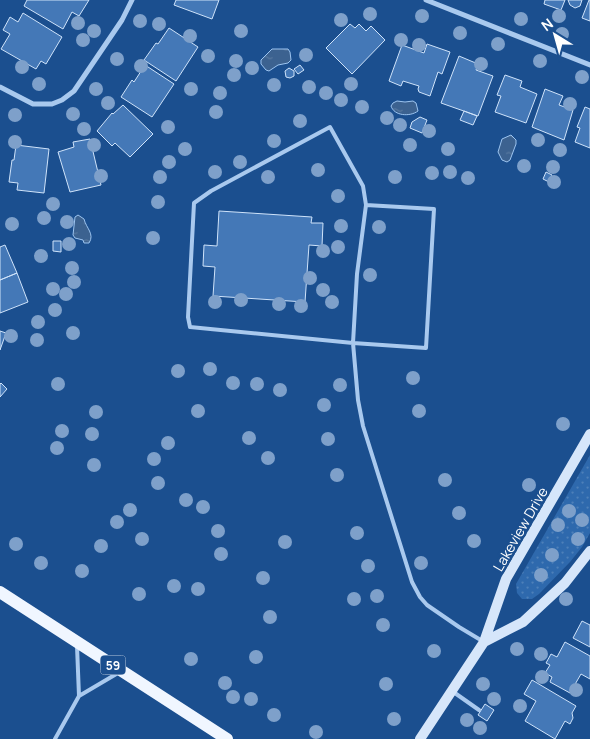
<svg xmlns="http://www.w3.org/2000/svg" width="590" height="739" viewBox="0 0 590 739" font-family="Manrope,sans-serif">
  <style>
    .grass { fill: url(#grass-dots) }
    .water { fill: url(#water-ripples); stroke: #9cc4f0 }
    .building { fill: #4478b7; stroke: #cfe3fa }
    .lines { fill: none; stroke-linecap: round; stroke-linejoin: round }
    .lane { stroke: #a9c9ee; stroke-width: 4 }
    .street { stroke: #a9c9ee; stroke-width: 5 }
    .secondary { stroke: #d6e6fa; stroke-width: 10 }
    .primary { stroke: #f0f6ff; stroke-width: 12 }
    .tree { fill: #7ea0ca }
    .labels { text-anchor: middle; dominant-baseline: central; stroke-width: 5; stroke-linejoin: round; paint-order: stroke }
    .shield { fill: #1b4f8f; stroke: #bbcadd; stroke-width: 1 }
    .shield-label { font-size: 12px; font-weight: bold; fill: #fff }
    .street-label { font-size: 14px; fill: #fff; stroke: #1b4f8f }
  </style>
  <defs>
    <pattern id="grass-dots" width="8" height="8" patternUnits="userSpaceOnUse" patternTransform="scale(1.25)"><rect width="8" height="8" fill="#2e69ad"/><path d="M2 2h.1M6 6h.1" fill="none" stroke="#4d80b9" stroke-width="1.8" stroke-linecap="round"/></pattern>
    <pattern id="water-ripples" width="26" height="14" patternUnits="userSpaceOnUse" patternTransform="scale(1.25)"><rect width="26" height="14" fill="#3c6290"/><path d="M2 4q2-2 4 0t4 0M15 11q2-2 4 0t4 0" fill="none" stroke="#597aa1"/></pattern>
  </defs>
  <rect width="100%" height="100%" fill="#1b4f8f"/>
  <path class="grass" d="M590,455V533L582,547L570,562L539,594L532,599H522L517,593L516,584Z"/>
  <path class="water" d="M272,49H288L290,52L291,60L288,63L278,65L269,71L266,70L261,64V60Z
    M397,101L405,102L413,101L416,103L418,111C410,117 394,116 391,106L393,103Z
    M511,135L516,140V144L510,160L507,162L502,160L498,152L502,139Z
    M78,215L84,219C86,228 95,234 89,243H84L83,240L75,238L73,235L75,217Z"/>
  <path class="building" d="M27,0H89L79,16L72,12L63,29L24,6Z
    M176,0H219L212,19L174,5Z
    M545,0H565L561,10L544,4Z
    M568,0H582L580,6L575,8L570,5Z
    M589,0H590V21L582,18Z
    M23,13L62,37L46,64L41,61L36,69L1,49L10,34L3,30L10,17L18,22Z
    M350,24L355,28L359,24L366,31L371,26L385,40L352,74L326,48Z
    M169,28L198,47L176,81L144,60L156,43L158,44Z
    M427,44L450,52L442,74L438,72L430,96L419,92L418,89L419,86L403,81L401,86L389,81L402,45L424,53Z
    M459,56L478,64L476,70L493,76L478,116L441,103Z
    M145,65L174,84L152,117L121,97L132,80L134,82Z
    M300,65L304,70L298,74L294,69Z
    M289,68L294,71V76L290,78L286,77L285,71Z
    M505,75L522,81L520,87L537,94L526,123L495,112L501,96L497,95Z
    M545,89L563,96L559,105L573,110L564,140L532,127Z
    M123,105L153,134L130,157L115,143L112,146L97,131L112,113L113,114Z
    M585,107L590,109V148L575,142L580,128L577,127Z
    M464,111L477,116L473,125L460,120Z
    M420,117L427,120L422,133L410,128L412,122Z
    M90,139L101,185L70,192L58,152L74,147L73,142Z
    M16,145L49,149L44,193L17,190L18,183L9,182L12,160H14Z
    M546,172L552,175L549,182L543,179Z
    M219,211L312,217L311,223H323L322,246L309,245L305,302L213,296L215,267L203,266L204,245L217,246Z
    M53,241H61V252L53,251Z
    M5,245L17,273L0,280V247Z
    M17,273L28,302L0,313V280Z
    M0,331L6,333L0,350Z
    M1,383L7,389L0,397V384Z
    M582,621L590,625V647L573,638Z
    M565,642L590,656V679L581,674L570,693L550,682L552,677L545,673L550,665L546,663L551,654L557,657Z
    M532,680L576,706L572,713L573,718L570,724L565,721L555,739L525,721L536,701L524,694Z
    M485,704L494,710L487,721L478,715Z"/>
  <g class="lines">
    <path class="lane" d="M366,205L434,209L426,348L353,343L190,327L188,317L194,203L211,191L330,127L363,186L366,205L357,274L353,343L358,400L363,426L412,582L420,597L427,605L459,627L484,642
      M77,646L79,696L118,673
      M452,691L479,710
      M55,739L79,696"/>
    <path class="street" d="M426,0L590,65
      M0,87L33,104H52L62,100L74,91L122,20L132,0"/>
    <path class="secondary" d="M484,642L523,622L565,583L590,551
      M420,739L484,642L506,579L590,434"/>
    <path class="primary" d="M0,592L227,739"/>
  </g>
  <g class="tree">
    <circle cx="370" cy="14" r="7"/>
    <circle cx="422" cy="16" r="7"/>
    <circle cx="559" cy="16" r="7"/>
    <circle cx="521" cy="19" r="7"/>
    <circle cx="341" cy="20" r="7"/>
    <circle cx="140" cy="21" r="7"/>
    <circle cx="78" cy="23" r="7"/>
    <circle cx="159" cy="24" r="7"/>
    <circle cx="94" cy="31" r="7"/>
    <circle cx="241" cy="31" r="7"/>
    <circle cx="460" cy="33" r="7"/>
    <circle cx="562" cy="34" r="7"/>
    <circle cx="190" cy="36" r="7"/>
    <circle cx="83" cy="40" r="7"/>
    <circle cx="401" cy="40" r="7"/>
    <circle cx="498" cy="44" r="7"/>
    <circle cx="419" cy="45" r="7"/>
    <circle cx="306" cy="55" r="7"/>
    <circle cx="208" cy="56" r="7"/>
    <circle cx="117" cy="59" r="7"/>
    <circle cx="236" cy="61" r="7"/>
    <circle cx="540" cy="61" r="7"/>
    <circle cx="481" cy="64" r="7"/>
    <circle cx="141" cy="66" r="7"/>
    <circle cx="22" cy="67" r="7"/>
    <circle cx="252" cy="68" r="7"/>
    <circle cx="234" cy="75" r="7"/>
    <circle cx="582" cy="77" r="7"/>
    <circle cx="39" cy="84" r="7"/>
    <circle cx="351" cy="84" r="7"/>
    <circle cx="274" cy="85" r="7"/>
    <circle cx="309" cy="87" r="7"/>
    <circle cx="96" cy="89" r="7"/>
    <circle cx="191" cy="89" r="7"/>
    <circle cx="220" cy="93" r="7"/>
    <circle cx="326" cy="93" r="7"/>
    <circle cx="341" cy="100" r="7"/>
    <circle cx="108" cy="103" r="7"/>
    <circle cx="570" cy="104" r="7"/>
    <circle cx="362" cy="107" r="7"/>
    <circle cx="216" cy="112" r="7"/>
    <circle cx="73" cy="114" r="7"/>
    <circle cx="15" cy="115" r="7"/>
    <circle cx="387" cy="118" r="7"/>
    <circle cx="300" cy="121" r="7"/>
    <circle cx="400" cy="125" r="7"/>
    <circle cx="168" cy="127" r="7"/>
    <circle cx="84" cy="129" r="7"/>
    <circle cx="429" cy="131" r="7"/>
    <circle cx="538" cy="140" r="7"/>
    <circle cx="274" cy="141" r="7"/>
    <circle cx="15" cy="142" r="7"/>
    <circle cx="94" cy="145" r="7"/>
    <circle cx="410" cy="145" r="7"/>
    <circle cx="185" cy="149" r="7"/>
    <circle cx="448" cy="149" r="7"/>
    <circle cx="560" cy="150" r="7"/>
    <circle cx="169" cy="162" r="7"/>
    <circle cx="240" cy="162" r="7"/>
    <circle cx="524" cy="166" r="7"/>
    <circle cx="553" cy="167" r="7"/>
    <circle cx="318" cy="170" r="7"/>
    <circle cx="215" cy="172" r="7"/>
    <circle cx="450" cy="172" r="7"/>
    <circle cx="432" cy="173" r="7"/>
    <circle cx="101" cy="176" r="7"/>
    <circle cx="160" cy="177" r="7"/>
    <circle cx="268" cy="177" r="7"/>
    <circle cx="395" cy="177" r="7"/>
    <circle cx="468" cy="178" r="7"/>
    <circle cx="554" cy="182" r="7"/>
    <circle cx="338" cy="196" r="7"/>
    <circle cx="158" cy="202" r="7"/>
    <circle cx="53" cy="204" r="7"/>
    <circle cx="44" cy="218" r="7"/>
    <circle cx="67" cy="222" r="7"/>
    <circle cx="12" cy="224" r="7"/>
    <circle cx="341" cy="226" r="7"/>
    <circle cx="379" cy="227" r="7"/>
    <circle cx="153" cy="238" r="7"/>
    <circle cx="69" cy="244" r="7"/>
    <circle cx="338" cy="247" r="7"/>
    <circle cx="323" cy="251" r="7"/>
    <circle cx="41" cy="256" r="7"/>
    <circle cx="72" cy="268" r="7"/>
    <circle cx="370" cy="275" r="7"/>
    <circle cx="310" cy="278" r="7"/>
    <circle cx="74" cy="282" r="7"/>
    <circle cx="53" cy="289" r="7"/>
    <circle cx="323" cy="290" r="7"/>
    <circle cx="66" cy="294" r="7"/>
    <circle cx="241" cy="300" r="7"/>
    <circle cx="215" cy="302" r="7"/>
    <circle cx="332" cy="302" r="7"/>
    <circle cx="279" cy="304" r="7"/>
    <circle cx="301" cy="306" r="7"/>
    <circle cx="55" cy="310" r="7"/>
    <circle cx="38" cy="322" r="7"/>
    <circle cx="73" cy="333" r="7"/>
    <circle cx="11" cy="336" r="7"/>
    <circle cx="37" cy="340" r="7"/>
    <circle cx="210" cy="369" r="7"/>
    <circle cx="178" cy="371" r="7"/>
    <circle cx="413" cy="378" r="7"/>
    <circle cx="233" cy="383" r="7"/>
    <circle cx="58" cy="384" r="7"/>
    <circle cx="257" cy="384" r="7"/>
    <circle cx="340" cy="385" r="7"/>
    <circle cx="280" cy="390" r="7"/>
    <circle cx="324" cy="405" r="7"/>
    <circle cx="198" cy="411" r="7"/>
    <circle cx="419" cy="411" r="7"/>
    <circle cx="96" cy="412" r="7"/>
    <circle cx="563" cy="424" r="7"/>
    <circle cx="62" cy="431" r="7"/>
    <circle cx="92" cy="434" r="7"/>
    <circle cx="249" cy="438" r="7"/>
    <circle cx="328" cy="439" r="7"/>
    <circle cx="168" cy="443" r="7"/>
    <circle cx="57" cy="448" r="7"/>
    <circle cx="268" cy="458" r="7"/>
    <circle cx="154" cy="459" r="7"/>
    <circle cx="94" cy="465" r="7"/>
    <circle cx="337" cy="475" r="7"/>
    <circle cx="445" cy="480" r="7"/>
    <circle cx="158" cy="483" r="7"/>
    <circle cx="529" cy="485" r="7"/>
    <circle cx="186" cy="500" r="7"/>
    <circle cx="203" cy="507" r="7"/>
    <circle cx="130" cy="510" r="7"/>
    <circle cx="569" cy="511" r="7"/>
    <circle cx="459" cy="513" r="7"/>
    <circle cx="582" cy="520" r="7"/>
    <circle cx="117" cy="522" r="7"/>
    <circle cx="558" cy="525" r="7"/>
    <circle cx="218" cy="531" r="7"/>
    <circle cx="357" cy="533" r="7"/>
    <circle cx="142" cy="539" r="7"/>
    <circle cx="578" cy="539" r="7"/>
    <circle cx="474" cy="541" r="7"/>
    <circle cx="285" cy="542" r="7"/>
    <circle cx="16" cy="544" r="7"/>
    <circle cx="101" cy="546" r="7"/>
    <circle cx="221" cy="554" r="7"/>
    <circle cx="552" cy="555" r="7"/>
    <circle cx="41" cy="563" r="7"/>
    <circle cx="421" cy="563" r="7"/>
    <circle cx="368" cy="566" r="7"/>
    <circle cx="82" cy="571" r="7"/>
    <circle cx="541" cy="575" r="7"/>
    <circle cx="263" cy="578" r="7"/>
    <circle cx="174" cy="586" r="7"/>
    <circle cx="198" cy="589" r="7"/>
    <circle cx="139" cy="594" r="7"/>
    <circle cx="377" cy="596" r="7"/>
    <circle cx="354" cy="599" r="7"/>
    <circle cx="566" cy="599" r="7"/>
    <circle cx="270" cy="617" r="7"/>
    <circle cx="383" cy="625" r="7"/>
    <circle cx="517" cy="649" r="7"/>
    <circle cx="434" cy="651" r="7"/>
    <circle cx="541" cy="654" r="7"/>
    <circle cx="256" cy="657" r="7"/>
    <circle cx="191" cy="659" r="7"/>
    <circle cx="542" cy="677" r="7"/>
    <circle cx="225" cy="683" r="7"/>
    <circle cx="386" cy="684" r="7"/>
    <circle cx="483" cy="684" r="7"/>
    <circle cx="576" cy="690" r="7"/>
    <circle cx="233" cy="697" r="7"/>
    <circle cx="251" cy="699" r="7"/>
    <circle cx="494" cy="699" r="7"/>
    <circle cx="520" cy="706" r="7"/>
    <circle cx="274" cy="715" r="7"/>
    <circle cx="394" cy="719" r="7"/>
    <circle cx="467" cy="720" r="7"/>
    <circle cx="480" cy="728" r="7"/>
    <circle cx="316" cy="732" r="7"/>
  </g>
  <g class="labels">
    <rect class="shield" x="100.5" y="655.5" width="25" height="19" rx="4"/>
    <g class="shield-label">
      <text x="113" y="665">59</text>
    </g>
    <g class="street-label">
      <text transform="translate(520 529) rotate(-60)">Lakeview Drive</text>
    </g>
  </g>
  <g transform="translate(555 35) rotate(323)" stroke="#1b4f8f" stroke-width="4" paint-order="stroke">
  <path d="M0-4L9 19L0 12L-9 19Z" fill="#ffffff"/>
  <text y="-8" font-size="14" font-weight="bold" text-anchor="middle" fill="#ffffff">N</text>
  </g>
</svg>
